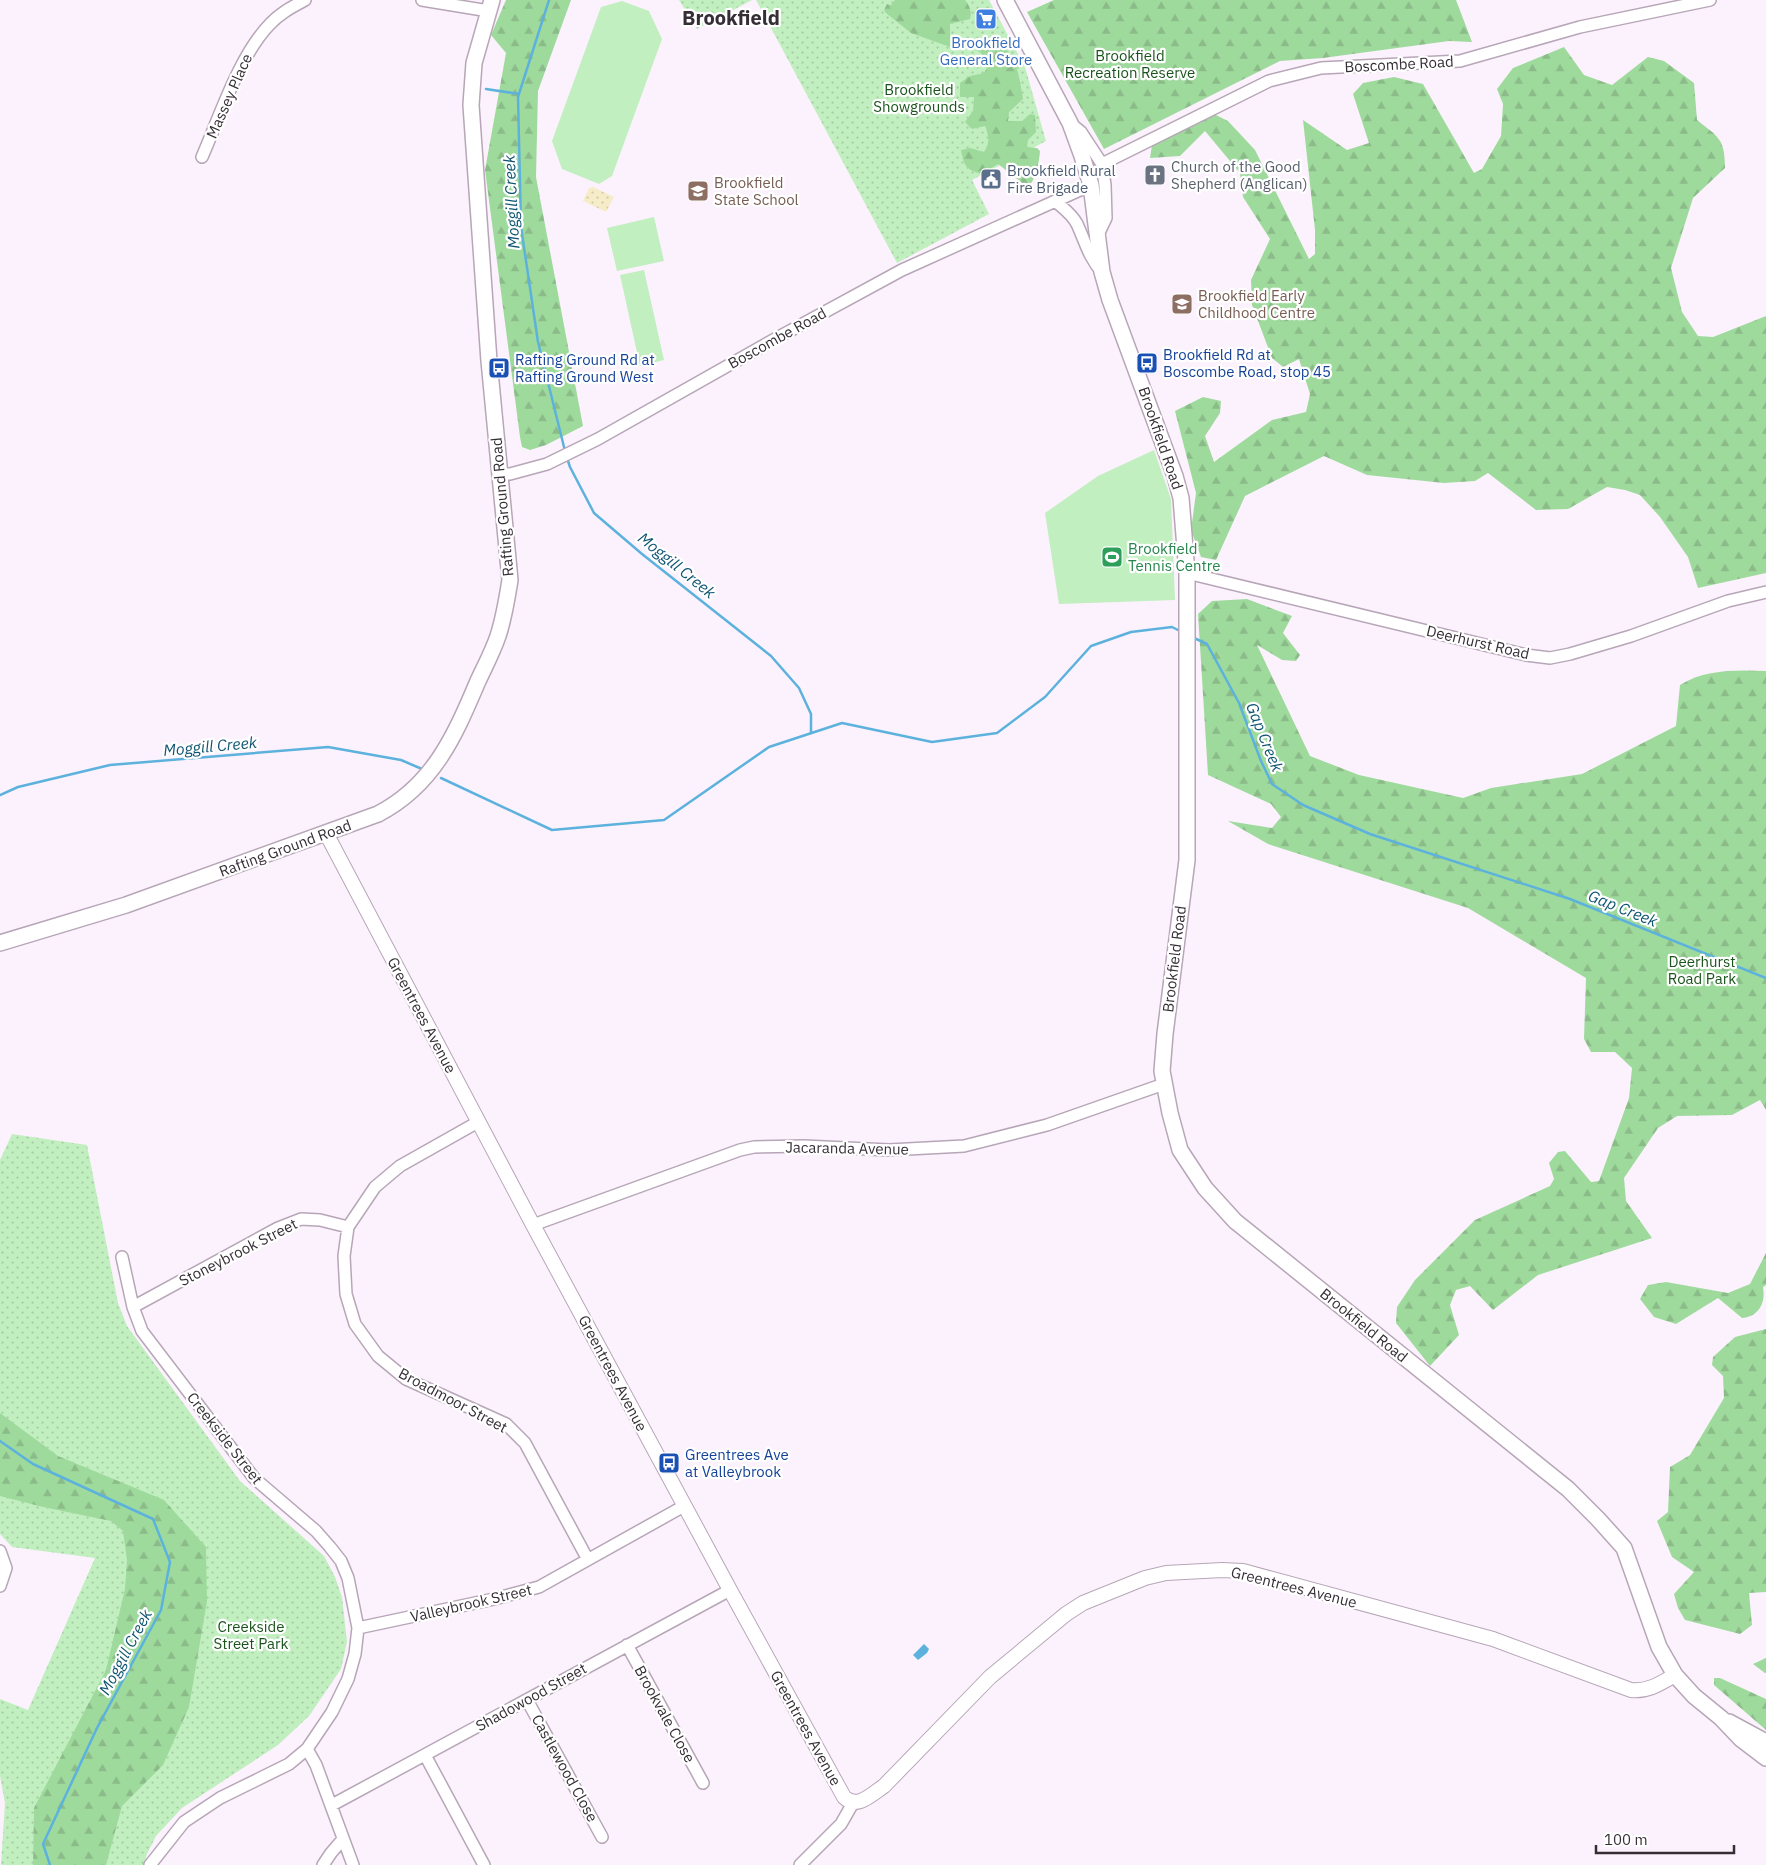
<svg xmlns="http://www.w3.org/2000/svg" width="1766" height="1865" viewBox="0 0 1766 1865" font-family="'IBM Plex Sans',sans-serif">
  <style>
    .grass { fill: url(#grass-dots) }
    .forest { fill: url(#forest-firs) }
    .sand { fill: url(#sand-dots) }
    .pitch { fill: #c1efbf }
    .water { fill: #5cb2dd }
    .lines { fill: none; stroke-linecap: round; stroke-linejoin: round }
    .stream { stroke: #5cb2dd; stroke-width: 2.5 }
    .minor-casing { stroke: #b7a6b8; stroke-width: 14 }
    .tertiary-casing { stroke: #b7a6b8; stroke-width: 16 }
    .secondary-casing { stroke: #b7a6b8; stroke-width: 18 }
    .minor { stroke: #fff; stroke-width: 11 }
    .tertiary { stroke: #fff; stroke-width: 14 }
    .secondary { stroke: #fff; stroke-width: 15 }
    .labels { text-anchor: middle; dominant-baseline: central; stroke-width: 4.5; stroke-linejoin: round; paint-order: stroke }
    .shop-label { font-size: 15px; fill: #366cbe; stroke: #fff }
    .park-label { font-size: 15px; fill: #1a541c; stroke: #fff }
    .street-label { font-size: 15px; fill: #352e35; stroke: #fff }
    .worship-label { font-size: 15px; fill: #5b616d; stroke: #fff; text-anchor: start }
    .service-label { font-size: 15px; fill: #4e5e75; stroke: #fff; text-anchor: start }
    .education-label { font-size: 15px; fill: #785e54; stroke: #fff; text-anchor: start }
    .transit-label { font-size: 15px; fill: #164399; stroke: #fff; text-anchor: start }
    .leisure-label { font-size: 15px; fill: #27864d; stroke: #fff; text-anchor: start }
    .water-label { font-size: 16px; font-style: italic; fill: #105572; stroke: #fff }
    .district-label { font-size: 20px; font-weight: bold; fill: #352e35; stroke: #fff }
  </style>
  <defs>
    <pattern id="grass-dots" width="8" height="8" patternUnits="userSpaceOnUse" patternTransform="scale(1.25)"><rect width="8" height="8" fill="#c1efbf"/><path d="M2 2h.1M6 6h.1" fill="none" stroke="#a6cda5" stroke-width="1.8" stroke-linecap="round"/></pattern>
    <pattern id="forest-firs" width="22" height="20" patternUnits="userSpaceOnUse" patternTransform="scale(1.25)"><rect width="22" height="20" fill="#9fda9d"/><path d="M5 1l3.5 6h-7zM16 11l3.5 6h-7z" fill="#8abb88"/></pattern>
    <pattern id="sand-dots" width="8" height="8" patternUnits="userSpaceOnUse" patternTransform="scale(1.25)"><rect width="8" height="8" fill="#f6ecc7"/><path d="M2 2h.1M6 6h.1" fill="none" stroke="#d4cbac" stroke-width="1.8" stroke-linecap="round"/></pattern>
  </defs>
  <rect width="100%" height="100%" fill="#fcf2fd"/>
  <path class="grass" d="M679,0H752L697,29Z
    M756,0H989L1025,67L1046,141L972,180L989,214L897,263Z
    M12,1134L87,1145L118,1303L127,1326L240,1481L324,1556L335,1577L342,1597L347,1642L341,1669L309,1716L278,1745L182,1808L156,1836L147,1854L144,1865H1L5,1803L0,1776V1699L28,1710L95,1558L12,1547L0,1534V1160Z"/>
  <path class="forest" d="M506,0H571L538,91L536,177L583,426L546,445L530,450L522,447L520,437L485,170L506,53L491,35Z
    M895,0H965C970,6 972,12 970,19L950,24V47L911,33L886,13L884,10L887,4L891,5Z
    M1054,0H1456L1472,42L1449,41L1323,58L1280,61L1104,149L1027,12Z
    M997,42C1018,55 1019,77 1023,99L1009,112L1008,121H1022L1030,114L1035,115L1036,132L1028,140L1027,147L1037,148L1040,151C1039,164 1036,179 1027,189L1021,182L998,164L982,174C966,170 964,166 961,150L970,148L984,152C990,143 989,136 985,126L972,129L965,122L973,111L974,97H960V83L970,76L984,73L989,64L981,53L976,50L977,48Z
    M1564,47L1584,75L1612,85L1648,57L1664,61L1694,83L1697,120C1718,137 1725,138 1725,168L1693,198L1671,268L1682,312L1698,336L1713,337L1766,316V573L1698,588L1688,557L1660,517L1640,495L1625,490L1607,487L1568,509L1536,510L1488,473L1475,481L1444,483L1367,475L1324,456L1245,496L1216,560L1201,557L1191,530L1196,493L1175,411L1203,397L1221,401L1220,413L1205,436L1214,462L1272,420L1306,412L1310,394L1299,359L1283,367L1272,358L1252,305L1251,280L1270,239L1243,197L1240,173L1205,131L1180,156L1150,158L1152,145L1214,114L1228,121L1255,150L1309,259L1315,254V230L1303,120L1347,150L1369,143L1353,94L1363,83L1394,77L1423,84L1474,173L1482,169L1501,136L1503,104L1497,89L1513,68Z
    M1247,599L1292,616L1283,633L1300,655L1296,661L1282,660L1257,645L1310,756L1359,775L1463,798L1491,788L1582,774L1676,726L1680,685C1705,669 1737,670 1766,671V1110L1760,1100L1732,1115L1677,1116L1658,1128L1624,1178L1626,1201L1652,1238L1538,1275L1493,1310L1470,1286L1456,1290L1450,1305L1459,1335L1430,1366L1396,1323L1397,1307L1415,1280L1475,1220L1550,1186L1554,1179L1549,1163L1558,1152L1565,1151L1591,1182L1599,1181L1629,1098L1632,1068L1615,1052H1591L1584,1039L1586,978L1468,908L1268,844L1228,821L1272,828L1281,817L1271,804L1208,775L1198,614L1212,601Z
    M1766,1253V1285L1763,1287C1766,1304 1758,1317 1742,1318L1718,1298L1676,1324L1654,1317L1640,1299L1648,1285L1666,1282L1728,1293L1750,1284Z
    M1766,1329V1592L1749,1593L1752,1625L1740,1634L1685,1620L1678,1608L1674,1594L1694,1572L1672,1557L1657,1521L1668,1512L1670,1467L1690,1455L1724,1398L1723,1376L1712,1365L1713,1357L1735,1337Z
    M0,1413L58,1456L164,1500L206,1547L207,1601L189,1707L163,1765L122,1806L106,1865H33L34,1808L106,1670L125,1589L127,1560L123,1531L111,1521L43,1507L0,1496Z
    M1766,1658V1673H1765L1753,1664Z
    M1714,1678H1720L1766,1699V1730L1714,1685Z"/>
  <path class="sand" d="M593,187L614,197L606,212L583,201L589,188Z"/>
  <path class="pitch" d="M622,1L649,11L662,39L612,176L599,184L562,169L552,141L601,7Z
    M654,217L664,261L617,271L607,228Z
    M644,270L664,360L640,366L620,275Z
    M1154,450L1171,499L1175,600L1059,604L1045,513L1098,476Z"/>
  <path class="water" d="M924,1644L929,1649L927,1653L918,1660L913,1655Z"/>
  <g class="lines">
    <path class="stream" d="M549,0L518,97L521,227L538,342L565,451
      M486,89L519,94
      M567,458L570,467L594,513L642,554L771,656L799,688L811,714V733
      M1192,637L1207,644L1239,703L1261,761L1272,784L1303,805L1370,834L1570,899L1766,978
      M441,778L552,830L664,820L769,747L842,723L932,742L997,733L1045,697L1091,646L1131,632L1172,627L1182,632
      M0,795L18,787L110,765L328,747L401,760L422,769
      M0,1441L33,1464L153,1519L170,1562L161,1610L97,1728L43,1844L50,1865"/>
    <g class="minor-casing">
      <path id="minor" d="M422,0L489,11
        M1070,123L1081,132L1102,164L1105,185L1106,218L1097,237
        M202,157C220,116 239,56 270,24C280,13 292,7 305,0
        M1102,164L1269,81L1321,68L1460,61L1580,27L1710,0
        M1055,201C1063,208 1072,214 1077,224C1085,241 1089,258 1102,272
        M499,474H510L547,464L598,439L775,339L902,270L1091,185
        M1187,573L1526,655L1550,658L1570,654L1631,636L1728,601L1766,592
        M478,1122L400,1166L375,1187L348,1227L344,1256L346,1294L355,1324L378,1356L406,1379L506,1424L525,1443L587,1558
        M533,1225L740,1150L754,1147L804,1146L889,1150L964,1146L1047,1125L1164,1084
        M122,1257L133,1307L142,1331L254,1478L316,1531L330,1547L341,1561L348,1578L358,1628L355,1654L348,1679L332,1712L307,1749L289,1764L220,1798L184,1822L150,1865
        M133,1307L278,1228L301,1219L320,1220L348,1227
        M0,1551L6,1568L0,1586
        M358,1628L494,1599L539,1587L684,1506
        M627,1645L703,1783
        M527,1700L602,1837
        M307,1749L316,1765L353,1865
        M425,1755L484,1865
        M332,1805L730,1590
        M323,1865L331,1853L343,1839
        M800,1865L841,1824L853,1803"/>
    </g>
    <g class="tertiary-casing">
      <path id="tertiary" d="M326,833L533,1225L730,1590L844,1797C857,1810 872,1794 884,1786L990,1677L1066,1614L1083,1603L1145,1578L1166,1573L1222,1570L1243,1571L1493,1639L1631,1690C1648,1692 1661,1683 1675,1675"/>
    </g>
    <g class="secondary-casing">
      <path id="secondary" d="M1005,0L1070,123L1082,156L1091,185L1102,272L1110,300L1175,476L1181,498L1187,573V860L1165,1034L1162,1071L1170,1113L1180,1150L1205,1188L1235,1221L1568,1489L1598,1519L1624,1548L1659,1647L1675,1675L1694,1696L1721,1718L1741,1739L1766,1758
        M0,943L126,905L378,814C434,785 455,735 478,681C485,666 493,651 498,636C504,618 507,599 510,580L489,361L471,105L474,63L492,0
        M1729,1722L1766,1742"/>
    </g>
    <use href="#minor" class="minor"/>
    <use href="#tertiary" class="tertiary"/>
    <use href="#secondary" class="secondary"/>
  </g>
  <defs>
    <g id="supermarket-square" transform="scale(1.125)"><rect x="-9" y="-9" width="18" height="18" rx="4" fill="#3f7fe0" stroke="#fff"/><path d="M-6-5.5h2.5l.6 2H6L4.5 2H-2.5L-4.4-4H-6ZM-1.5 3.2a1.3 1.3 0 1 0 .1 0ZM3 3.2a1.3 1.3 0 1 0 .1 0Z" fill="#fff"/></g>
    <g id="church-square" transform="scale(1.125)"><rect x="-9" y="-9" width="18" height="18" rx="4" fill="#6b7280" stroke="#fff"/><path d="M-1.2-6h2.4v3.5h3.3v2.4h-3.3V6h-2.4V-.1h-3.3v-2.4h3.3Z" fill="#fff"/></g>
    <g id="civic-square" transform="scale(1.125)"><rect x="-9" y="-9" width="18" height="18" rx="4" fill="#5c6f8a" stroke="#fff"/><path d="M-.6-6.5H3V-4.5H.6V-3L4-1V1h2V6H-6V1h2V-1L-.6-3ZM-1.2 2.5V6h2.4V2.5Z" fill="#fff"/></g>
    <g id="school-square" transform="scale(1.125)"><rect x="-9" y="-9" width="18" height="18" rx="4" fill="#8d6e63" stroke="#fff"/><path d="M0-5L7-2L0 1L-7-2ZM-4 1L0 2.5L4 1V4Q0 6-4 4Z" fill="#fff"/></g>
    <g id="bus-square" transform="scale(1.125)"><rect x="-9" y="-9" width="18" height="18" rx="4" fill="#1a4fb4" stroke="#fff"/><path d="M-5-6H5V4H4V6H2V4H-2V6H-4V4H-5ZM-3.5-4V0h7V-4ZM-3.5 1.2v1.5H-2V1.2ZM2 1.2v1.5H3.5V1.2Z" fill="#fff"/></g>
    <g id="stadium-square" transform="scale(1.125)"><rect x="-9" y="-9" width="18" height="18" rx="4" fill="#2e9e5b" stroke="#fff"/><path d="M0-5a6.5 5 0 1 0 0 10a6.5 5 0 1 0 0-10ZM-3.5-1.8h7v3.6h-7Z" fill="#fff"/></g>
  </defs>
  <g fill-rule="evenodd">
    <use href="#supermarket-square" x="986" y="19"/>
    <use href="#church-square" x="1155" y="175"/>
    <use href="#civic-square" x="991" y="179"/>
    <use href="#school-square" x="698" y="191"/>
    <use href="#school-square" x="1182" y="304"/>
    <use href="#bus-square" x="1147" y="363"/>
    <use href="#bus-square" x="499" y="368"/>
    <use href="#stadium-square" x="1112" y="557"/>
    <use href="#bus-square" x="669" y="1463"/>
  </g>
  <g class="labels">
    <g class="shop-label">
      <text x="986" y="42">Brookfield<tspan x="986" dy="17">General Store</tspan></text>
    </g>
    <g class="park-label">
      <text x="1130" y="55">Brookfield<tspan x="1130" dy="17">Recreation Reserve</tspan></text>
      <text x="919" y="89">Brookfield<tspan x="919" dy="17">Showgrounds</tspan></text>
      <text x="1702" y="961">Deerhurst<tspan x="1702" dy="17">Road Park</tspan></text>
      <text x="251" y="1626">Creekside<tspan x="251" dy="17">Street Park</tspan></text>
    </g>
    <g class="street-label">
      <text transform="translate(1399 64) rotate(-3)">Boscombe Road</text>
      <text transform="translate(229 96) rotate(-66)">Massey Place</text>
      <text transform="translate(777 338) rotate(-29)">Boscombe Road</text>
      <text transform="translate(1161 438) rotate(71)">Brookfield Road</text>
      <text transform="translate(502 507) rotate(-95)">Rafting Ground Road</text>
      <text transform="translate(1478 642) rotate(13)">Deerhurst Road</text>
      <text transform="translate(285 848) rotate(-20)">Rafting Ground Road</text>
      <text transform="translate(1174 959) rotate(-83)">Brookfield Road</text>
      <text transform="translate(422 1015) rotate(62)">Greentrees Avenue</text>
      <text transform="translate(847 1148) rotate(1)">Jacaranda Avenue</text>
      <text transform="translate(238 1252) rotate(-27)">Stoneybrook Street</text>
      <text transform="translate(1364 1325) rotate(39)">Brookfield Road</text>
      <text transform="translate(613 1373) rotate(62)">Greentrees Avenue</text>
      <text transform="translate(453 1400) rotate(28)">Broadmoor Street</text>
      <text transform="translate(225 1438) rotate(52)">Creekside Street</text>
      <text transform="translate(1294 1587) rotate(14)">Greentrees Avenue</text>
      <text transform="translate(471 1603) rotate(-13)">Valleybrook Street</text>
      <text transform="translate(531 1697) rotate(-29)">Shadowood Street</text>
      <text transform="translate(665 1714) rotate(61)">Brookvale Close</text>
      <text transform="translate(806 1728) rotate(61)">Greentrees Avenue</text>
      <text transform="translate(565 1768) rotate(61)">Castlewood Close</text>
    </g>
    <g class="worship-label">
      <text x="1171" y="166">Church of the Good<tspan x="1171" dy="17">Shepherd (Anglican)</tspan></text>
    </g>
    <g class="service-label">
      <text x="1007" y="170">Brookfield Rural<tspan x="1007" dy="17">Fire Brigade</tspan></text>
    </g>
    <g class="education-label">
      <text x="714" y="182">Brookfield<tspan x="714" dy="17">State School</tspan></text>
      <text x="1198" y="295">Brookfield Early<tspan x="1198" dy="17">Childhood Centre</tspan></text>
    </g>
    <g class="transit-label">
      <text x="1163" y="354">Brookfield Rd at<tspan x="1163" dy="17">Boscombe Road, stop 45</tspan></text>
      <text x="515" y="359">Rafting Ground Rd at<tspan x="515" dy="17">Rafting Ground West</tspan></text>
      <text x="685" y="1454">Greentrees Ave<tspan x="685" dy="17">at Valleybrook</tspan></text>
    </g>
    <g class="leisure-label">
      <text x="1128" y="548">Brookfield<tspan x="1128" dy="17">Tennis Centre</tspan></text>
    </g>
    <g class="water-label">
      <text transform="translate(511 202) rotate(-93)">Moggill Creek</text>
      <text transform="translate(677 565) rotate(39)">Moggill Creek</text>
      <text transform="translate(1265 737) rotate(68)">Gap Creek</text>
      <text transform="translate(210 746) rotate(-5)">Moggill Creek</text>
      <text transform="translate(1623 908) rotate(22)">Gap Creek</text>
      <text transform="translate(125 1652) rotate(-62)">Moggill Creek</text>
    </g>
    <g class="district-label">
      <text x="731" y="17">Brookfield</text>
    </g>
  </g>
  <path d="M1596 1845v8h138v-8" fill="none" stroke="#352e35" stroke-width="2.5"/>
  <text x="1604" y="1845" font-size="15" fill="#352e35" stroke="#ffffff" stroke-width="4" paint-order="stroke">100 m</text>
</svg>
